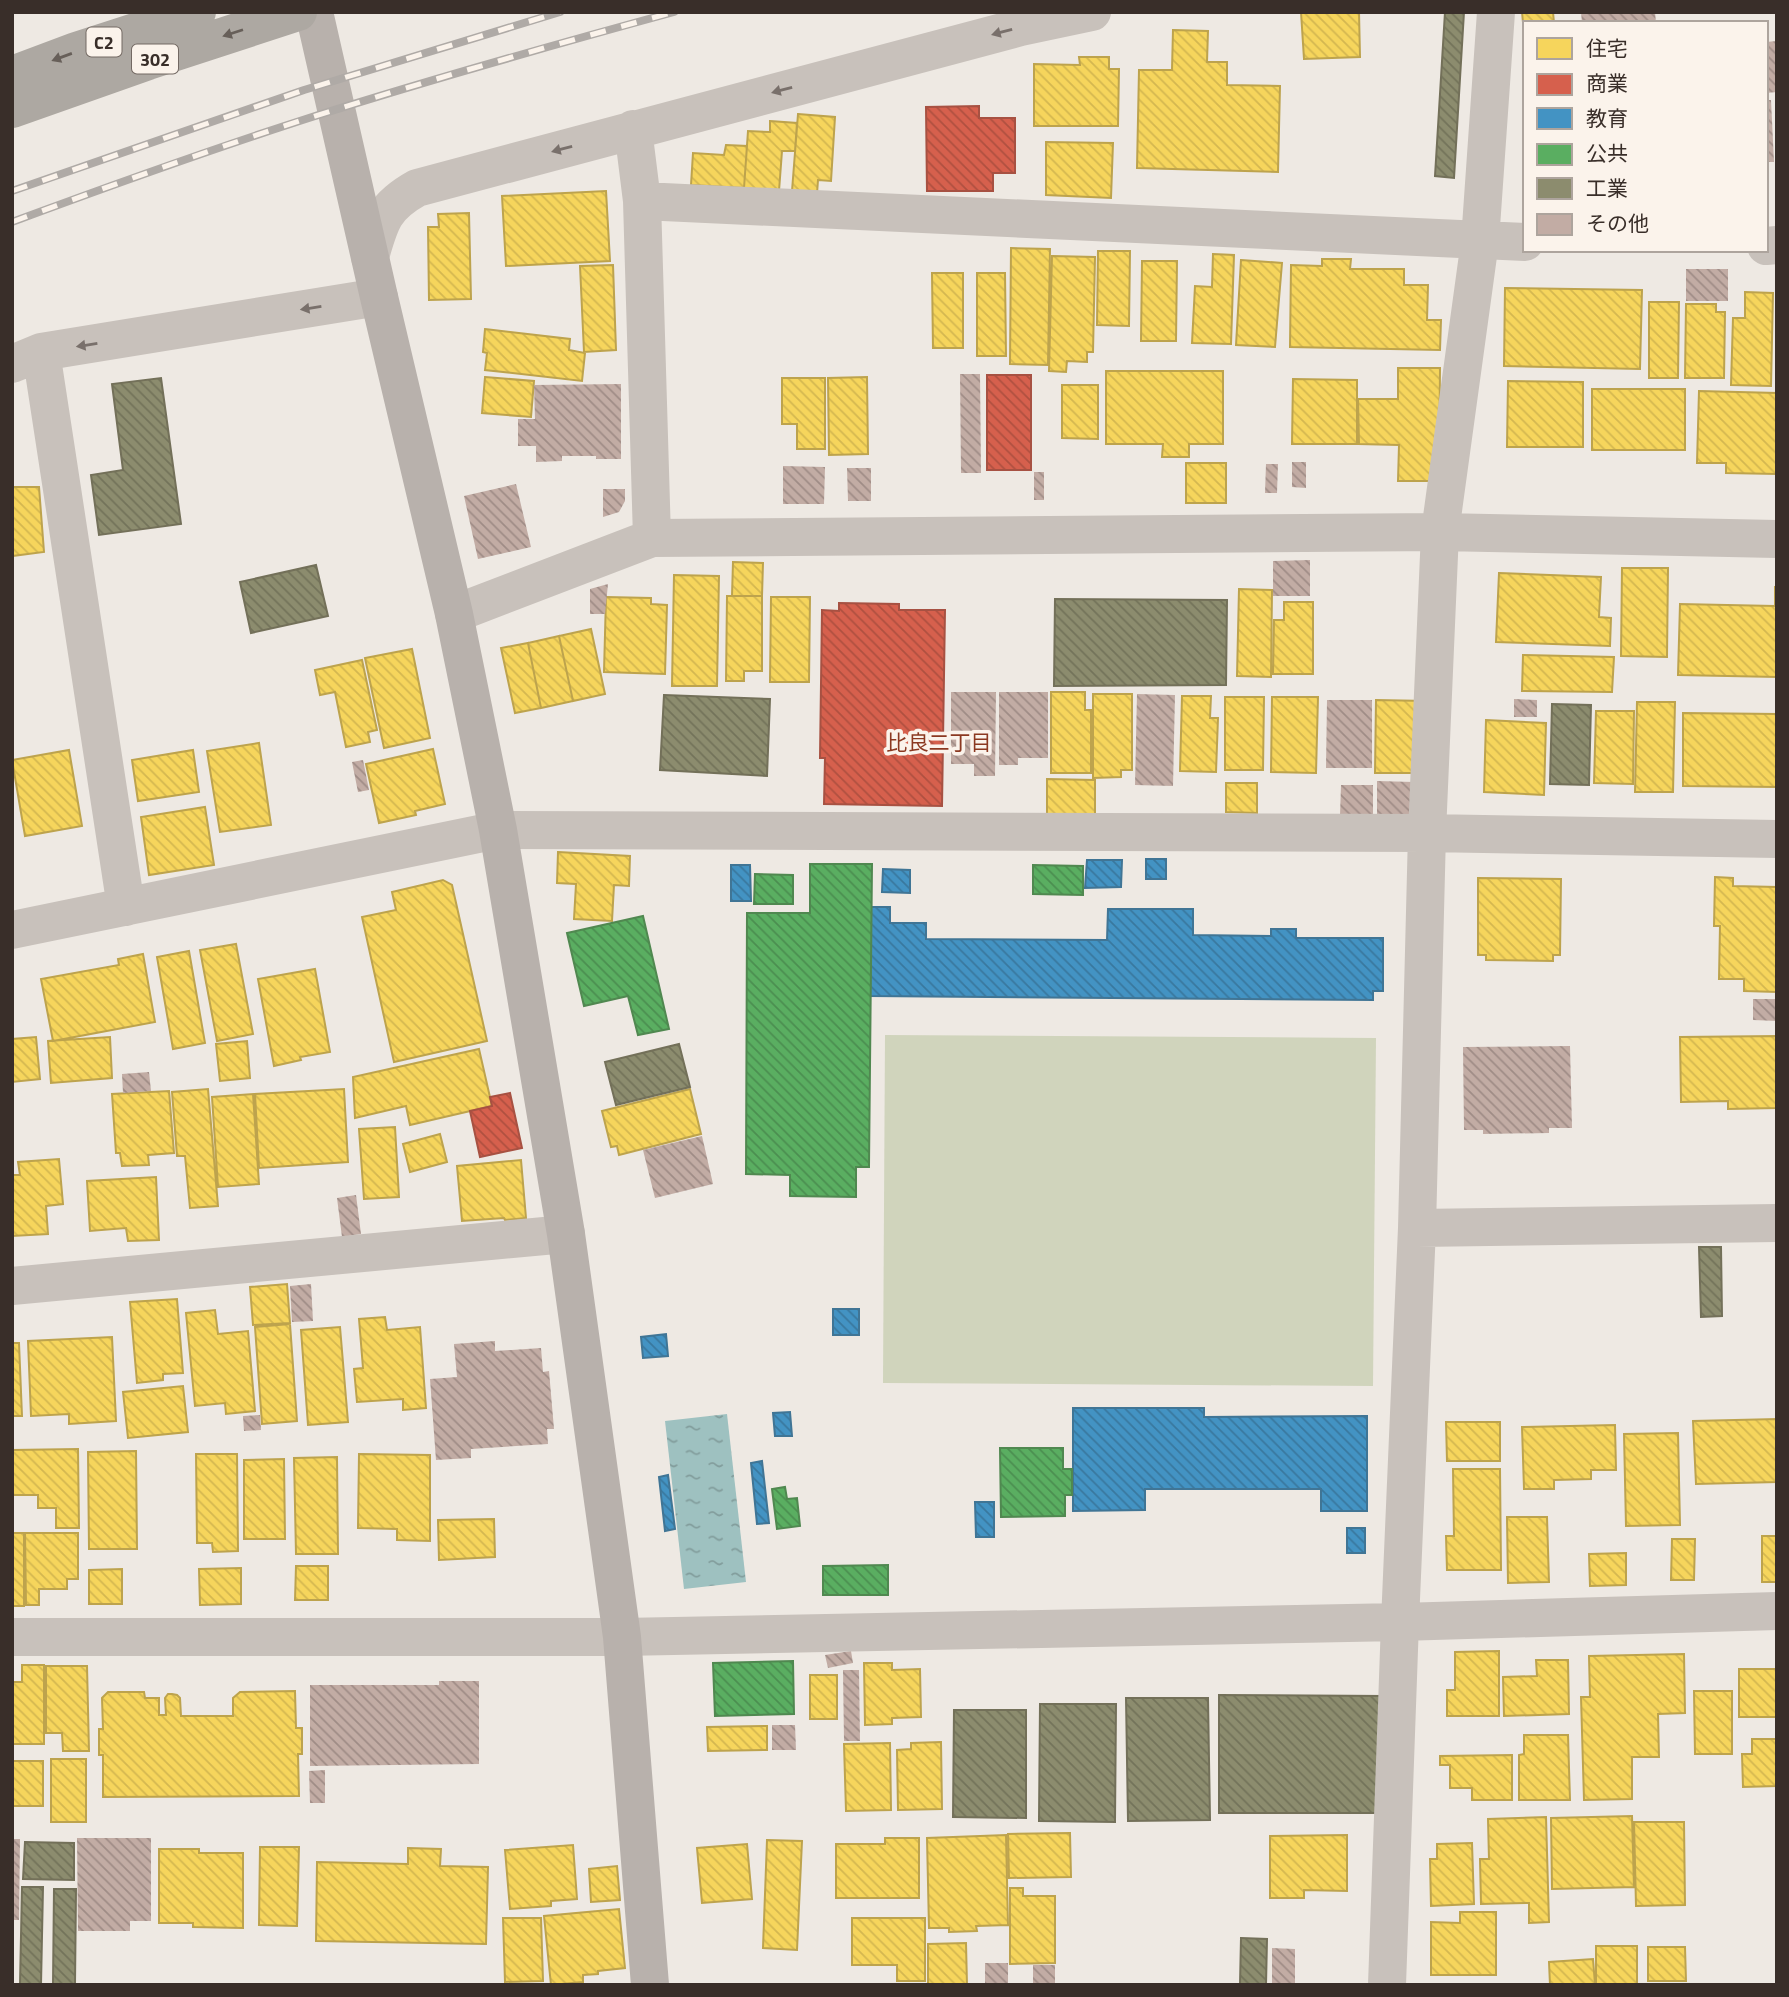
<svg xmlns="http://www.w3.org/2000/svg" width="1789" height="1997" viewBox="0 0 1789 1997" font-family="'Titillium Web','Noto Sans JP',sans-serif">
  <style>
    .pitch { fill: #d0d4bc }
    .water { fill: url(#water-ripples) }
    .homes { fill: url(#homes-back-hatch); stroke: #bda34d; stroke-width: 2 }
    .shops { fill: url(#shops-back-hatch); stroke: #a75142; stroke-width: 2 }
    .schools { fill: url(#schools-back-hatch); stroke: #407595; stroke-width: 2 }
    .public { fill: url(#public-back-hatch); stroke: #508850; stroke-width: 2 }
    .industry { fill: url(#industry-back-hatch); stroke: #737059; stroke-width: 2 }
    .building { fill: url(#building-back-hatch) }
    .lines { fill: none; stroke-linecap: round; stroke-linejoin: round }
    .street { stroke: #c8c1bb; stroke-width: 38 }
    .secondary { stroke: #b8b1ac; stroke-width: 38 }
    .highway { stroke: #ada8a2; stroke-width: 38 }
    .rail-casing { stroke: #afaaa6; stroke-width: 8 }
    .rail { stroke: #fbf3eb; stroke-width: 5; stroke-dasharray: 16; stroke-linecap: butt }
    .oneway { fill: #79706b }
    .oneway2 { fill: #675f59 }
    .labels { text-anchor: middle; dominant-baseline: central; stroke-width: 7; stroke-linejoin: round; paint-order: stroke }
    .shield { fill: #fbf3eb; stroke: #736963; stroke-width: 2 }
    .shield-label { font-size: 18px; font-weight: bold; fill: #392e29 }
    .neighbourhood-label { font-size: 21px; fill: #8b3820; stroke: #fbf3eb }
  </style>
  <defs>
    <pattern id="water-ripples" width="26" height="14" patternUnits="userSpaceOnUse" patternTransform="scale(1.75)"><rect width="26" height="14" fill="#9ec1c0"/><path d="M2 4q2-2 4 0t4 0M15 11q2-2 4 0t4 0" fill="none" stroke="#829d9c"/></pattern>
    <pattern id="homes-back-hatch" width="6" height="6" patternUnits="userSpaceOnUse" patternTransform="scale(1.75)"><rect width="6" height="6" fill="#f6d55c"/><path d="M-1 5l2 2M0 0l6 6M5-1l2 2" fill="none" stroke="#d4b750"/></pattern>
    <pattern id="shops-back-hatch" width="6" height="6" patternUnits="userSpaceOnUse" patternTransform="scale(1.75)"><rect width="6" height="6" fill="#d6604d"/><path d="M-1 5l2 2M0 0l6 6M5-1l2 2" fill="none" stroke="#af5040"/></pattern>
    <pattern id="schools-back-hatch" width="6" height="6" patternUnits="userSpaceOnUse" patternTransform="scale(1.75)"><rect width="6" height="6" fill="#4393c3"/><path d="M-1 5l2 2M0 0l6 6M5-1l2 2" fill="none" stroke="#39789e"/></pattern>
    <pattern id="public-back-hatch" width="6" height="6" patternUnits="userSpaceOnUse" patternTransform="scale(1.75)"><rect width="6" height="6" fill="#5aae61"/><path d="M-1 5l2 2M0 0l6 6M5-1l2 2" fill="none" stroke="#4b8e50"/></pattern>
    <pattern id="industry-back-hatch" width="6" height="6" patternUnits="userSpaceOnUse" patternTransform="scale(1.75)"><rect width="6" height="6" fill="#8c8c6e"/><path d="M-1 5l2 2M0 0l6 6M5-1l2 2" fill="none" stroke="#73735a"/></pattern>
    <pattern id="building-back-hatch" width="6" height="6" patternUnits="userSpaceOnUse" patternTransform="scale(1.75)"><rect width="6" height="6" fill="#c2aca4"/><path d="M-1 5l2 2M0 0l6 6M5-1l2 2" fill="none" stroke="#9f8c86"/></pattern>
  </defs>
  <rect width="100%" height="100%" fill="#eee9e3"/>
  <path class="pitch" d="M885,1035L1376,1038L1373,1386L883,1383Z"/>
  <path class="water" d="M727,1414L746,1582L684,1589L665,1421Z"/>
  <path class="homes" d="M1301,12H1359L1360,57L1304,59Z
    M1522,12H1553L1554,23H1525L1524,33Z
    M1173,30L1208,31L1207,62H1227V85L1280,86L1278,172L1137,168L1139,70H1172Z
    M1079,57H1109V69H1119L1118,126H1034V64L1080,65Z
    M798,114L835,117L831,181L818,180L817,194L792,191Z
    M770,121L797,123L795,151H782L779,191L744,188L748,131L770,132Z
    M1046,142L1113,143L1111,198L1046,195Z
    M726,145L747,146L744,188L691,185L693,153L724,155Z
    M606,191L610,261L506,266L502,196Z
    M469,213L471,299L429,300L428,227H439L438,214Z
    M1011,248L1050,249L1048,365L1010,364Z
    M1098,251H1130L1129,326L1097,325Z
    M1213,254L1234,255L1231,344L1192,343L1195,286L1212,287Z
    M1052,256L1095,257L1093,352H1087V362L1067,361L1066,372L1049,371Z
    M1322,259H1351L1350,269H1404V285H1428L1427,320H1441L1440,350L1290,347L1291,265L1322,266Z
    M1241,260L1282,263L1275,347L1236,345Z
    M1142,261H1177L1176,341H1141Z
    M613,265L616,350L584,352L580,266Z
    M932,273H963V348H933Z
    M977,273H1005L1006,356H977Z
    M1505,288L1642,290L1640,369L1504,366Z
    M1745,292L1773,293L1771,386L1731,385L1733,318H1745Z
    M1649,302H1679L1678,378H1649Z
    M1686,304H1716V312H1725L1724,378H1685Z
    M485,329L570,339L569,350L585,353L582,381L485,370L487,353L483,352Z
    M1398,368H1440L1439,481H1398L1399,445L1359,444L1358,399H1398Z
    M1106,371H1223V444H1189V457H1162L1163,444H1106Z
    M485,377L534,381L531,417L482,413Z
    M867,377L868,454L829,455L828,378Z
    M782,378H825V449H797V424H782Z
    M1293,379L1357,380V444H1292Z
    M1508,381L1583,382V447H1507Z
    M1062,385H1098V439L1062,438Z
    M1592,389H1685V450H1592Z
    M1699,391L1777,393V474L1726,473V463H1697Z
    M1186,463H1226V503H1186Z
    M12,487H39L44,552L12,556Z
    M733,562L763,563L762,596H732Z
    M1622,568H1668L1667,657L1621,656Z
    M1499,573L1601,577L1599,617L1611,618L1610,646L1496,642Z
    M674,575L719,576L717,686H672Z
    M1775,587H1777V677L1678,675L1680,604L1775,606Z
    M1239,589L1272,590L1271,677L1237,676Z
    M727,596H762V671H744V681H726Z
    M606,597L651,598V604L667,605L665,674L604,672Z
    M771,597H810L809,682H770Z
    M1284,602H1313V674H1273L1274,620H1284Z
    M591,629L605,694L573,701L559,636Z
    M559,636L573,701L541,708L528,643Z
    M528,643L541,708L515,713L501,648Z
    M412,649L430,738L384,748L365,658Z
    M1523,655L1614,657L1612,692L1522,691Z
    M362,660L377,730L368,732L370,742L346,747L335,692L320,695L315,670Z
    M1051,692H1085V710H1091V773H1051Z
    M1093,694H1132V770H1121V777L1093,778Z
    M1182,696H1211L1210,718H1218L1216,772L1180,771Z
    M1225,697H1264L1263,770H1225Z
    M1272,697H1318L1316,773L1271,772Z
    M1376,700L1427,701L1426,773H1375Z
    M1637,702H1675L1673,792H1635Z
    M1596,711H1634L1633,784L1594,783Z
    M1683,713L1777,714V787L1683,786Z
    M1486,720L1546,723L1544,795L1484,792Z
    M259,743L271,825L220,832L207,751Z
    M433,749L445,804L415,811L416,815L379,823L366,764Z
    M69,750L82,826L25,836L12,760Z
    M193,750L199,792L138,801L132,760Z
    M1047,779L1095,780V815L1047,814Z
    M1226,783H1257V813L1226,812Z
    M205,807L214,865L149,875L141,817Z
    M558,852L630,856L629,886L614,885L612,921L574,919L576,884L557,883Z
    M1715,877L1733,878V886L1777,887V992L1744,991V979H1719L1720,926H1714Z
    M1478,878L1561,879L1560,955H1553V961L1486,960V955H1478Z
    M443,880L452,885L487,1041L394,1062L362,917L396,910L392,892Z
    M236,944L253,1034L217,1041L200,950Z
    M189,951L205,1043L173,1049L157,957Z
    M143,954L155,1022L53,1041L41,979L119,965L118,959Z
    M315,969L330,1052L300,1057L301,1060L274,1066L258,979Z
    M1777,1036V1108L1728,1109V1101L1681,1102L1680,1037Z
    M36,1037L40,1079L12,1082V1039Z
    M110,1037L112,1078L51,1083L48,1041Z
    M247,1041L250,1078L220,1081L216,1044Z
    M479,1049L492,1106L410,1125L406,1106L355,1118L353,1077Z
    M208,1089L218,1206L190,1208L185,1156H177L172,1092Z
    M344,1089L348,1162L259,1168L255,1094Z
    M690,1089L701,1134L619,1155L617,1146L611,1147L602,1111Z
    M169,1091L174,1153L148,1155L149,1165L122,1166L120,1153H116L112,1094Z
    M253,1094L259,1184L218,1187L212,1097Z
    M395,1127L399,1197L364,1199L359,1129Z
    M440,1134L447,1162L410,1172L403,1144Z
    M59,1159L63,1204L46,1206L48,1234L12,1236V1175H20L18,1162Z
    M521,1160L526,1218L505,1220L504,1218L462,1221L457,1166Z
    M156,1177L159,1240L128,1241L126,1228L90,1231L87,1181Z
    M287,1284L290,1323L253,1325L250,1287Z
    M177,1299L183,1373L163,1374V1380L137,1383L130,1302Z
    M215,1310L218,1334L248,1331L255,1411L226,1414L225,1403L195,1406L186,1313Z
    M385,1317L387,1330L420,1327L426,1408L403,1410V1399L357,1402L354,1369L363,1368L359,1319Z
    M290,1324L297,1421L262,1424L255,1327Z
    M340,1327L348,1422L308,1425L301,1330Z
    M112,1337L116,1421L69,1424V1414L31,1416L28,1341Z
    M12,1343H19L22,1416H12Z
    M183,1386L188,1432L128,1438L123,1392Z
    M1777,1419V1482L1696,1484L1693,1421Z
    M1446,1422H1500V1461H1447Z
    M1615,1425L1616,1470H1591V1479L1554,1480V1489H1524L1522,1427Z
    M1678,1433L1680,1525L1626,1526L1624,1434Z
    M78,1449L79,1528H56V1508H38V1495H12V1450Z
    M136,1451L137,1549H89L88,1452Z
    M196,1454H237L238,1551L213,1552L212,1543H197Z
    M359,1454L430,1455V1541L397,1540V1529L358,1528Z
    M337,1457L338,1554H296L294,1458Z
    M284,1459L285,1539H244V1460Z
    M1453,1469H1500L1501,1570H1447L1446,1536H1454Z
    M1507,1517H1547L1549,1582L1508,1583Z
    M494,1519L495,1557L439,1560L438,1520Z
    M12,1533H24V1606H12Z
    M25,1533H78V1579H67V1589H39V1605H26Z
    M1762,1536H1777V1582H1762Z
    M1672,1539H1695L1694,1580H1671Z
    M1626,1553V1585L1590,1586L1589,1554Z
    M296,1566H328V1600H295Z
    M241,1568V1604L200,1605L199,1569Z
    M122,1569V1604H89V1570Z
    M1499,1651V1716H1447V1690H1455V1652Z
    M1684,1654L1685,1713L1658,1714L1659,1757H1632V1799L1584,1800L1581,1697H1590L1589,1656Z
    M1536,1660H1568L1569,1714L1504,1716L1503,1677L1537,1676Z
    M864,1663H892V1670L920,1669L921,1717L892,1718V1724L865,1725Z
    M22,1665H44V1744H12V1682H22Z
    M46,1666H87L89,1751H63L62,1733H46Z
    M1739,1669H1777V1717H1739Z
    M810,1675H837V1719H810Z
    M295,1691L296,1728H302V1754H298L299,1796L103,1797V1755H99V1729H103L102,1698L108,1692H144L145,1698H159V1715H166L165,1698L168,1694H172L177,1695L180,1698L181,1716H233V1698L240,1692Z
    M1694,1691H1732V1754H1695Z
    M767,1726V1750L708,1751L707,1727Z
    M1524,1735H1568L1570,1800H1519V1755L1524,1754Z
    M1752,1739H1777V1786L1743,1787L1742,1754H1752Z
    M941,1742L942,1809L898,1810L897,1750L911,1749V1743Z
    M890,1743L891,1810L846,1811L844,1744Z
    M1512,1755V1800H1472V1788H1450V1765H1440V1756Z
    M51,1759H86V1822H51Z
    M12,1761H43V1806H12Z
    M1632,1816L1634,1887L1552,1889L1551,1818Z
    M1546,1817L1549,1922L1529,1923V1903L1481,1904L1480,1859H1489L1488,1819Z
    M1634,1822H1684L1685,1905L1636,1906Z
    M1070,1833L1071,1877L1009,1878L1008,1834Z
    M1006,1835L1008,1925L976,1926L977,1931L949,1932V1928H929L927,1838Z
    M1347,1835V1891L1304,1890V1898H1270V1836Z
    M885,1838H919V1898H836V1844H885Z
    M767,1840L802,1841L797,1950L763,1948Z
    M1472,1843L1474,1904L1431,1906L1430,1859H1437V1844Z
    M747,1844L752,1899L702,1903L697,1848Z
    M573,1845L577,1899L551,1901V1906L510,1909L505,1850Z
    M260,1847H299L297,1926L259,1925Z
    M408,1848L441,1849L440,1866L488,1867L486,1944L316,1941L317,1862L408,1864Z
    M159,1849H199V1853H243V1928L193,1927V1923H159Z
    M617,1866L620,1900L591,1902L589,1869Z
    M1010,1888H1023V1896H1055V1963L1010,1964Z
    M619,1909L625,1968L598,1971V1974L583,1975V1982L551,1985L544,1916Z
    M1460,1912H1496V1975H1431V1922L1460,1923Z
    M503,1918H541L543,1981L505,1982Z
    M852,1918H925V1981H897V1965H852Z
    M966,1943L967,1985H928V1944Z
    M1596,1946H1637V1985H1596Z
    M1648,1947H1685L1686,1981H1648Z
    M1593,1959L1595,1984L1550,1985L1549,1962Z"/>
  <path class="shops" d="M979,106V118H1015V173H993V191H927L926,107Z
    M987,375H1031V470H987Z
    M839,603L899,604V610H945L942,806L824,804L825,758H820L822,610L839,611Z
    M510,1093L522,1148L480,1157L470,1111L492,1106L490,1097Z"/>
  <path class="schools" d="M1146,859H1166V879H1146Z
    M1087,860H1122L1121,887L1085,888Z
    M731,865H750L751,901H731Z
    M883,869L910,870V893L882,892Z
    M871,907H890V923H926V939L1107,940L1108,909H1193V935L1271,936V929H1296V938H1383V991H1373V1000L870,996Z
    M833,1309H859V1335H833Z
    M666,1334L668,1356L643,1358L641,1337Z
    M1073,1408H1204V1417L1367,1416V1511H1321V1489H1145V1510L1073,1511Z
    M790,1412L792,1436H775L773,1413Z
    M762,1461L769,1523L757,1524L751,1463Z
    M668,1475L675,1529L665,1531L659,1477Z
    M975,1502H994V1537H976Z
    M1347,1528H1365V1553H1347Z"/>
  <path class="public" d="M810,864H872L869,1167H856V1197L790,1196V1175L746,1174L747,913H810Z
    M1033,865L1083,866V895L1033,894Z
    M755,874L793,875V904H754Z
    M643,916L669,1029L638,1035L628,996L584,1006L567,933Z
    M1000,1448H1063V1469H1072V1495H1065V1516L1001,1517Z
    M785,1487L787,1499L797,1498L800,1526L777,1529L772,1489Z
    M888,1565V1595H823V1566Z
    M793,1661L794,1714L715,1716L713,1663Z"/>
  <path class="industry" d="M1445,12H1464L1454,178L1435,176Z
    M161,378L181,524L99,535L91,475L123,470L112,384Z
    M316,565L328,616L251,633L240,582Z
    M1055,599L1227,600L1226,685L1054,686Z
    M664,695L770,699L767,776L660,770Z
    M1552,704L1591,705L1589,785L1550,784Z
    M679,1044L690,1087L616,1105L605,1062Z
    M1699,1247H1721L1722,1316L1701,1317Z
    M1219,1695L1384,1696V1813H1219Z
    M1126,1698H1208L1210,1820L1128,1821Z
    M1040,1704H1116L1115,1822L1039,1821Z
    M954,1710H1026V1818L953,1817Z
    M25,1842L74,1843V1880L23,1879Z
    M22,1887H43L41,1985H20Z
    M54,1889H76L75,1985H53Z
    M1241,1938L1267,1939L1266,1985H1240Z"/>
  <path class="building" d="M1581,12H1655L1656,23H1582Z
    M1777,41V92L1766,93V42Z
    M1766,100H1771L1774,162H1766Z
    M1686,269H1728V301H1686Z
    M960,374H980L981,473H961Z
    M621,384V459H596V456H562V461L536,462V446H518V419H535L534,385Z
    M1292,462H1306V488L1292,487Z
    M1266,464H1278L1277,493H1265Z
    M783,466L825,467L824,504H783Z
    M847,468H871V501H848Z
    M1034,472H1044V500H1034Z
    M516,484L531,547L478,559L464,496Z
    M603,489H625V501L619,512L603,517Z
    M1310,560V596H1273V561Z
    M608,584L605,614H590V589Z
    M951,692H996L995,776H974V764H951Z
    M999,692H1048V758H1018V765H999Z
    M1137,694L1175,695L1173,786L1135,785Z
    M1514,699L1537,700V717H1514Z
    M1327,700H1372V768H1326Z
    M363,760L369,790L358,792L352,762Z
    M1377,781L1414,782L1413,817H1377Z
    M1341,785H1373V817L1340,816Z
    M1753,999H1777V1021L1753,1020Z
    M1570,1046L1572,1128H1549V1133L1483,1134V1130H1464L1463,1047Z
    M149,1072L151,1091L123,1093L122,1074Z
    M702,1136L713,1184L655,1198L643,1150Z
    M356,1195L361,1234L342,1237L337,1198Z
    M311,1284L313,1321L292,1322L290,1286Z
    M495,1341V1351L541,1348L543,1372L549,1371L554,1429H547L548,1444L471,1449V1458L436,1460L430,1379L457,1377L454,1344Z
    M260,1415L261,1430L244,1431L243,1416Z
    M851,1651L853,1663L828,1668L825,1655Z
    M843,1670H859L860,1741H844Z
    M439,1681H479V1764L310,1766V1685H439Z
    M772,1725H795L796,1750H772Z
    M325,1770V1803H310L309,1771Z
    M77,1838H151V1921H130V1931H78Z
    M12,1839H20L19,1920H12Z
    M1272,1948L1295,1949V1985H1272Z
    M985,1963H1008V1985H985Z
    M1033,1965H1055V1985H1033Z"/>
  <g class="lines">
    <path class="street" d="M633,129L642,201L652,538
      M642,201L1525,242
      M1766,246L1777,245
      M370,257C380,222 383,207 417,188L1021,27L1092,12
      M41,352L126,907
      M12,364L41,352L379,297
      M454,614L652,538L1440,532L1777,539
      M12,930L498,830L1427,833L1777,839
      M1417,1228L1777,1223
      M12,1286L566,1234
      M12,1637H622L1400,1622L1777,1611
      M1387,1985L1400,1622L1417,1228L1427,833L1440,532L1480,241L1496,12"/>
    <path class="secondary" d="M314,12L379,297L454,614L498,830L566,1234L622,1637L650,1985"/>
    <path class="highway" d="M12,75L76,51L197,12
      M12,109L148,61L298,12"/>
    <g class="rail-casing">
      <path id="rail" d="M12,191L304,90L560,12
        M12,222C112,185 212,149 312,117C432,79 553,45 674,12"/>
    </g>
    <use href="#rail" class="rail"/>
  </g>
  <defs><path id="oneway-solid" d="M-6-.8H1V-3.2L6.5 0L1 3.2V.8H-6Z" transform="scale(1.75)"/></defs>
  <g class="oneway">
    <use href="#oneway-solid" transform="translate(1002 32) rotate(165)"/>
    <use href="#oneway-solid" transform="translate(782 90) rotate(165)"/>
    <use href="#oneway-solid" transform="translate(562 149) rotate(165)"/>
    <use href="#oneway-solid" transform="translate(311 308) rotate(171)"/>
    <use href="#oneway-solid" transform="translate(87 345) rotate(171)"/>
  </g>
  <g class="oneway2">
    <use href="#oneway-solid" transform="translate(233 33) rotate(162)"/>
    <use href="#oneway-solid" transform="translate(62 57) rotate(160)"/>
  </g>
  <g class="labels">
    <g class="shield">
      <rect x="86.5" y="27.5" width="35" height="29" rx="5"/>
      <rect x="132" y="44.5" width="46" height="29" rx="5"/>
    </g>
    <g class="shield-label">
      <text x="104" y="42">C2</text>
      <text x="155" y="59">302</text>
    </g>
    <g class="neighbourhood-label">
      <text x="939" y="742">比良二丁目</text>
    </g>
  </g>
  <rect width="1789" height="1997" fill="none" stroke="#392e29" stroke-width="28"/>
  <rect x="1523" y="21" width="245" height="231" fill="#fbf3eb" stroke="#ada49d" stroke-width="2"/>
  <rect x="1537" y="38" width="35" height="21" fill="#f6d55c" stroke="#ada49d" stroke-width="2"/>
  <text x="1586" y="56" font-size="21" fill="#392e29">住宅</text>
  <rect x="1537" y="74" width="35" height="21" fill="#d6604d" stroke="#ada49d" stroke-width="2"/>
  <text x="1586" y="91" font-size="21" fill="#392e29">商業</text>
  <rect x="1537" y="108" width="35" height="21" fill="#4393c3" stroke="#ada49d" stroke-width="2"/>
  <text x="1586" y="126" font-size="21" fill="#392e29">教育</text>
  <rect x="1537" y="144" width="35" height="21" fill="#5aae61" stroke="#ada49d" stroke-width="2"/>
  <text x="1586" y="161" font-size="21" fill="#392e29">公共</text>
  <rect x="1537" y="178" width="35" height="21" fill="#8c8c6e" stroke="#ada49d" stroke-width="2"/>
  <text x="1586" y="196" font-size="21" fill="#392e29">工業</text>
  <rect x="1537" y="214" width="35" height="21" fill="#c2aca4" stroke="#ada49d" stroke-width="2"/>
  <text x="1586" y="231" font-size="21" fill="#392e29">その他</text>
</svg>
